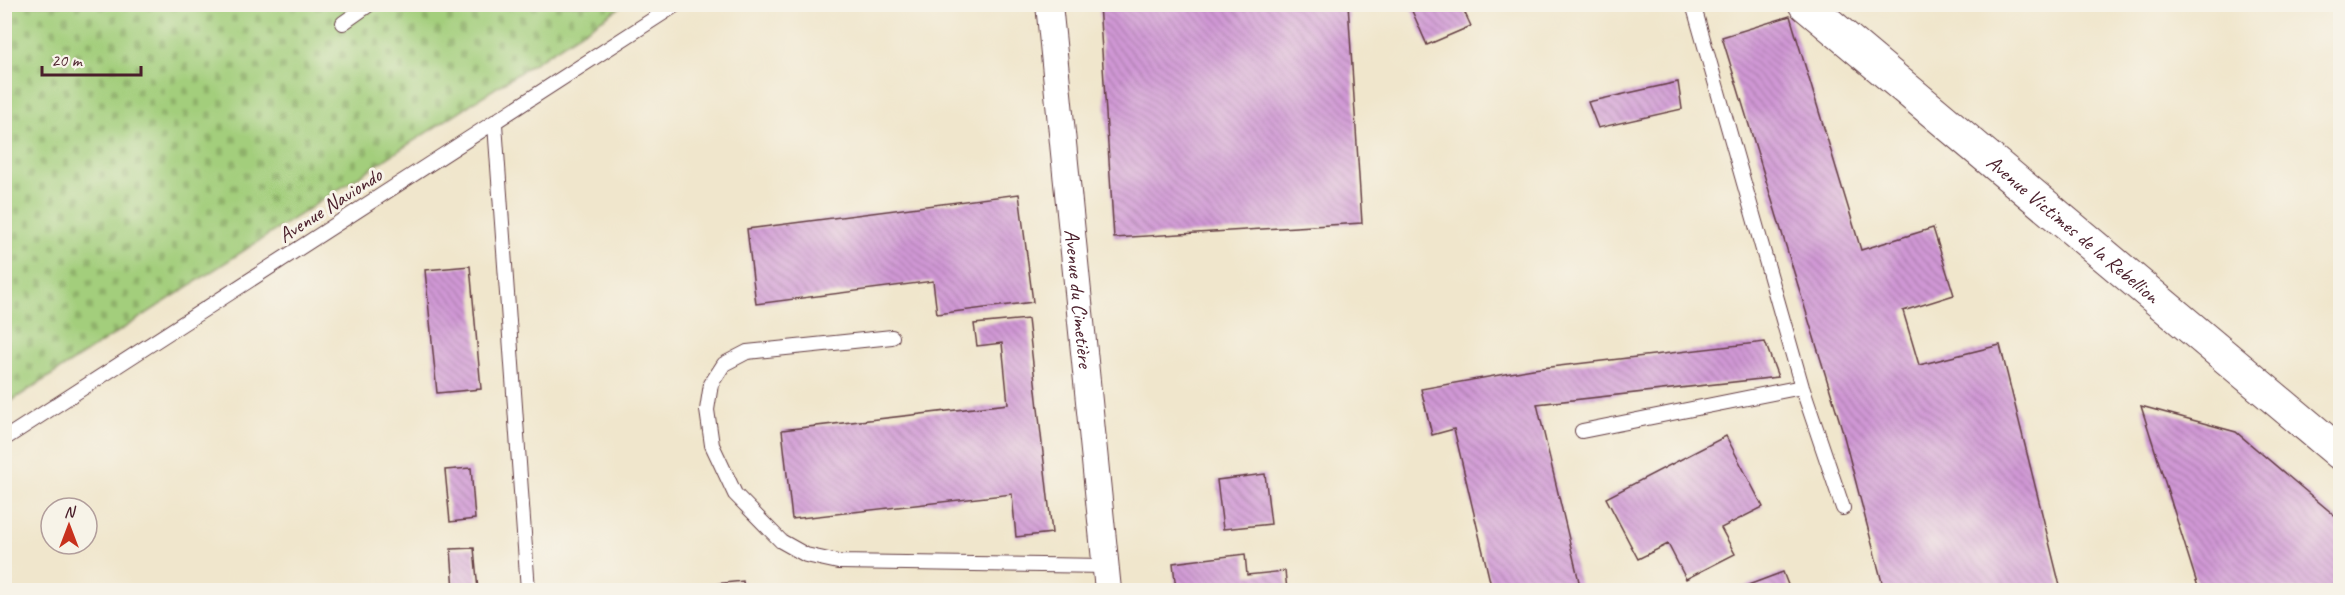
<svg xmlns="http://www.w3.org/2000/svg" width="2345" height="595" viewBox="0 0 2345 595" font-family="Caveat,sans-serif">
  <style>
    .cemetery { fill: url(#cemetery-stones); stroke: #767653; stroke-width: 1.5 }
    .building { fill: url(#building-back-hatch) }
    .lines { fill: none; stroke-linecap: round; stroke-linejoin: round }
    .lane-casing { stroke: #633d43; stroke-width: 16 }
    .street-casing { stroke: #633d43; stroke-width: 28 }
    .secondary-casing { stroke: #633d43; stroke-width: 35 }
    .lane { stroke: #fff; stroke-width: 14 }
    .street { stroke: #fff; stroke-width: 26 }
    .secondary { stroke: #fff; stroke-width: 33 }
    .labels { text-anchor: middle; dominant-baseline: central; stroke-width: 6; stroke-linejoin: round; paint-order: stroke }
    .street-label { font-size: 21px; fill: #4a1f2b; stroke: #f7f3e8 }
  </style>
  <defs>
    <pattern id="cemetery-stones" width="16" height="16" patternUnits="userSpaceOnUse" patternTransform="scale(1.5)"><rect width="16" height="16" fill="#a3ce7b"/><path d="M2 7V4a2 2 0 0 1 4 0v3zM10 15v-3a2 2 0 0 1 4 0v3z" fill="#8eb06a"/></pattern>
    <pattern id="building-back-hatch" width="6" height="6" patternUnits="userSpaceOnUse" patternTransform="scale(1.5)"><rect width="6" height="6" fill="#d098d5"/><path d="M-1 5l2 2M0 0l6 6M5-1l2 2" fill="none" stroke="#ab7bad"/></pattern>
  </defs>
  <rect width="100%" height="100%" fill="#f7f3e8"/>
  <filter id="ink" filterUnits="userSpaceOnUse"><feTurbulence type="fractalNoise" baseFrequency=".0167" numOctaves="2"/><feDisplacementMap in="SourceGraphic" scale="12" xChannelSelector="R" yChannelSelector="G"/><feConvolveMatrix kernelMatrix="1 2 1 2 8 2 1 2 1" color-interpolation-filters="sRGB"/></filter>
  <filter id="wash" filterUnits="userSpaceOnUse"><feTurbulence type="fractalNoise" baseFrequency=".008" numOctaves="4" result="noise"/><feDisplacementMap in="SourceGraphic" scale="24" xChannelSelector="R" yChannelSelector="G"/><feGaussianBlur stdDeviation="1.35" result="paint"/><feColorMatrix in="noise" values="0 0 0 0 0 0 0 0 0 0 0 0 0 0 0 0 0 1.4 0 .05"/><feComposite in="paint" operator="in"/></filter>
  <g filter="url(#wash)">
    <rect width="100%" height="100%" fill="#f0e6cc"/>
    <path class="cemetery" d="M5,5H624L5,405Z"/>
    <g id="blocks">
      <path class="building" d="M1099,4H1348L1362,223L1114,238Z
        M1409,4H1480L1464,11L1471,26L1427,45Z
        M1790,16L1861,250L1933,228L1954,295L1903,311L1919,365L2000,345L2061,590H1884L1842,429L1722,37Z
        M1678,82L1682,109L1598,128L1588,102Z
        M1019,194L1033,302L937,314L933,281L756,304L747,229Z
        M470,266L481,389L437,393L425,270Z
        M1028,319L1052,533L1016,537L1012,494L792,519L782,430L1008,404L1002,343L977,346L974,324Z
        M1765,342L1778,377L1537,404L1581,590H1492L1454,429L1432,435L1421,389L1533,369Z
        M2141,406L2236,432L2340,520V590H2199Z
        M1726,436L1763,507L1721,528L1735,554L1686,579L1668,544L1638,559L1606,498Z
        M471,468L475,519L450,522L445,470Z
        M1265,474L1271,524L1223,529L1217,480Z
        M474,548L478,590H454L451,549Z
        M1245,554L1247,575L1285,571L1287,590H1176L1173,563Z
        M1783,572L1790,590H1735Z
        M743,581L744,590H665V589Z"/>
    </g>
  </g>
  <g filter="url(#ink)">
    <use href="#blocks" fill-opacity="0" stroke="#633d43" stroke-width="1.5"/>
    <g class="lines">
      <g class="lane-casing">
        <path id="lane" d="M1693,4L1802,387L1843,508
          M343,23L370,4
          M495,124L528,590
          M892,337L747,352L724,364L711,384L707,410L712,445L735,494L781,541L806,555L838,562L1106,566
          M1582,431L1802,387
          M4,439L677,4"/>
      </g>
      <g class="street-casing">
        <g id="street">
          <path id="s1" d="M1049,4L1108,590"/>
        </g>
      </g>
      <g class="secondary-casing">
        <g id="secondary">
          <path id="s2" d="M1805,4L2340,453"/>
        </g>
      </g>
      <use href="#lane" class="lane"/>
      <use href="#street" class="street"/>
      <use href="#secondary" class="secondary"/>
    </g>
  </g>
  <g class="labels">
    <g class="street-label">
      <text transform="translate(330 205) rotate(-33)">Avenue Naviondo</text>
      <text stroke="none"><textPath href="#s2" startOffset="350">Avenue Victimes de la Rebellion</textPath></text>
      <text stroke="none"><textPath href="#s1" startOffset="296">Avenue du Cimetière</textPath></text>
    </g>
  </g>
  <rect width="2345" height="595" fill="none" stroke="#f7f3e8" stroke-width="24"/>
  <g transform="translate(69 526)"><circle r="28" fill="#f7f3e8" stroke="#b29e9c" stroke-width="1.5"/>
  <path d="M0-4.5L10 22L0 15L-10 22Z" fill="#c8321e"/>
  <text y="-9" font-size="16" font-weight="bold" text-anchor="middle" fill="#4a1f2b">N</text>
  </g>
  <path d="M42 66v9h99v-9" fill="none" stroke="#4a1f2b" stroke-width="3"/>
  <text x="51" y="66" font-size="18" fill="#4a1f2b" stroke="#f7f3e8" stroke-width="4.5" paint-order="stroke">20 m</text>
</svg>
